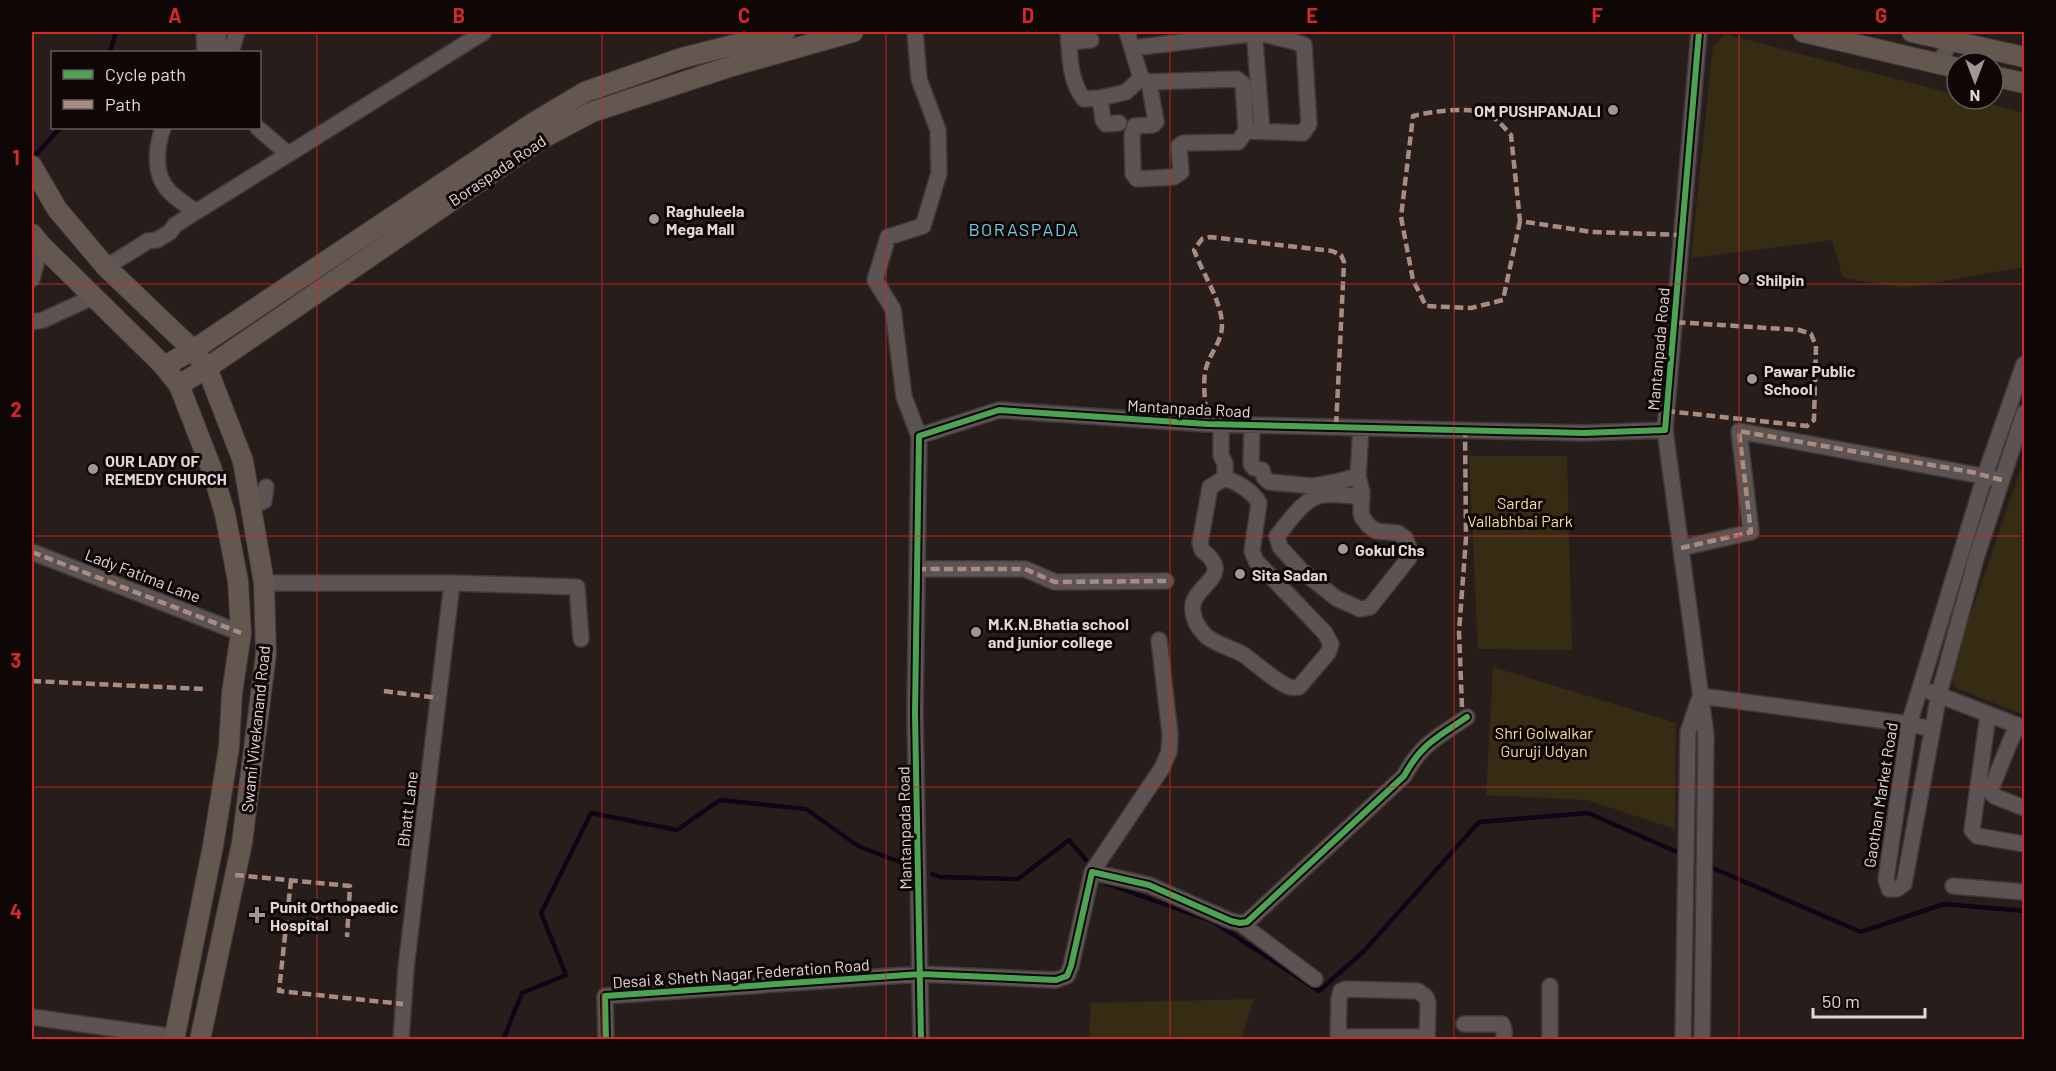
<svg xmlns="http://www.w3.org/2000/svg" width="2056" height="1071" viewBox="0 0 2056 1071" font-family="Barlow,sans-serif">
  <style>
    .green { fill: #352c13 }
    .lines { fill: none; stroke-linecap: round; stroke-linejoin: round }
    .stream { stroke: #120317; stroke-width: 4.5 }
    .minor-casing { stroke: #413939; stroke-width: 18 }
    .major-casing { stroke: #413939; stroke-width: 22 }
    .minor { stroke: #5c5452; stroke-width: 15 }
    .major { stroke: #63574f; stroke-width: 20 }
    .quiet { stroke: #a88b81; stroke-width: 4.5; stroke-dasharray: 9 4.5; stroke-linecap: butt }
    .cycleway-casing { stroke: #0e0706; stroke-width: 10 }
    .cycleway { stroke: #4ca352; stroke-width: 6 }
    .grid { fill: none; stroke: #d62828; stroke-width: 1.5; stroke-opacity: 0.55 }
    .poi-dot { fill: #a19695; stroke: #0e0706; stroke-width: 2 }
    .labels { text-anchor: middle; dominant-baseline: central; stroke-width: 6; stroke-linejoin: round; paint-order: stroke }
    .poi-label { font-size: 16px; font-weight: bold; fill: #e3d7d6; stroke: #0e0706; text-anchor: start }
    .street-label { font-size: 16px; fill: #e3d7d6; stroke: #0e0706 }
    .park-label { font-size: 16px; fill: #f9df97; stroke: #0e0706 }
    .neighbourhood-label { font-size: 18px; letter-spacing: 1.5px; fill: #6dcfeb; stroke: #0e0706 }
    .neatline { fill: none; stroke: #d62828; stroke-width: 2 }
    .grid-label { font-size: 20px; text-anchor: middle; font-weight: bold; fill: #d62828 }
  </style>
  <rect width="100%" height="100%" fill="#271e1c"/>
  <path class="green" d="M1725,34L1957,95V99H1972L2024,113V267L1905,288L1843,278L1832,240L1691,258L1713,46Z
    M1469,456H1567L1572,650L1478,649Z
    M2024,460V715L1956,688L1950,674Z
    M1493,667L1676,723L1675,829L1587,800L1486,795Z
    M1254,999L1241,1039H1089L1091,1003Z"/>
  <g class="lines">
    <path class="stream" d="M110,52L116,32
      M32,159L60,128
      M1708,866L1861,932L1944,904L2024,911
      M932,874L940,877L1018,879L1069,840L1086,860
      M1102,880L1105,883L1214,922L1319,991L1364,951L1479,822L1588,813L1700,862
      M503,1040L522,993L566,975L541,913L591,813L677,830L720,800L806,809L858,846L905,864"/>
    <g class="minor-casing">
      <path id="minor" d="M204,32L205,52
        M218,32L219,52
        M915,32L919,79L938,130L939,173L923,226L888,237L875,280L893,309L904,397L919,436
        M1068,32C1070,54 1069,81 1084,99L1100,98L1126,92L1141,78
        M1127,32L1141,78L1149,82L1237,79L1243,84L1246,131L1238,142L1183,143L1179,146L1181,172L1174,177L1137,179L1133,174L1132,135L1135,126L1153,125L1156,122L1149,82
        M1069,42L1091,40
        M1132,48L1259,33L1260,32
        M231,52L237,32
        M1939,64L1955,32
        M1100,98L1103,120L1106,124L1119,123
        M163,128C156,148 153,174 169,191C176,199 187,205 196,212
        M258,128L288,154
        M1246,131L1303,133L1309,124L1304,45L1292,41L1259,33L1255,42L1262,132
        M106,267L148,241L157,240L170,232L175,225L484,32
        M32,279L41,245
        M32,322L43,320L93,297
        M2024,364L1985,475L1909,724L1886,879L1889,889H1897L1904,884L1939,694L1977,555L2024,413
        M1221,424V456L1225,463V478
        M1252,425L1251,464L1254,468L1262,470L1264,477L1269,482L1313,486L1336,482L1358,476
        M1361,428L1358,476L1362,492L1361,512L1362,517L1368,525L1376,531L1398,533L1405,538L1409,547V558L1370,607L1360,609L1336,598L1302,571L1280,547L1277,536C1289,522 1304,497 1323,495C1336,493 1350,496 1362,497
        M1665,430L1706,735L1702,1040
        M1225,478C1238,483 1252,490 1259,503L1252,551L1256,561L1325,633L1331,644L1328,653L1299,687C1296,687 1293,688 1290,687C1280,685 1254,662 1244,655C1232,648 1217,645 1206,636C1199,629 1194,622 1193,612C1188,585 1238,578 1202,550L1200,543L1210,487Z
        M251,506L264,501L266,487
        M1681,548L1751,532L1739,431L1993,478
        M32,552L241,633
        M917,569H1025L1055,582L1166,581
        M264,583H452L577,587L581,639
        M1931,692L2024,728
        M1701,696L1909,724L1932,729
        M1988,715L1972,830L1977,836L2024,844
        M2017,725L1990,791L1994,796L2024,808
        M1092,872L1162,768L1169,752L1170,734L1159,640
        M1953,886L2024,892
        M1240,923L1315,979
        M1550,986V1040
        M32,1017L175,1037
        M1464,1024H1502L1504,1030V1040
        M1338,1037H1427
        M401,1040L406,968L452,583
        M606,1040L605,996L921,974L1056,980L1067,976L1071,966L1092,872L1149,885L1231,921L1240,923L1247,922L1404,776C1422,743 1437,738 1467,717
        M921,1040L915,714L919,436L999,410L1207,424L1583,433L1665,430L1699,32
        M1338,1040L1339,999L1341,991L1346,989L1418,991L1426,997L1428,1003L1427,1040
        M1683,1040L1688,732L1699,700"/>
    </g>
    <g class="major-casing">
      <path id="major" d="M1803,32L1957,68
        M1912,32L2024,57
        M1993,76L2024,83
        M32,166L57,209L106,267L193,350L207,368L243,461L264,583L266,654L242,843L200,1040
        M32,234L41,245L162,364L179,385L212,470L225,514L238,581L241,633L232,693L229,747L213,846L174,1040
        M162,364L166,365L193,350L533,123L585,92L682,58L785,32
        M179,385L207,368L543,138L592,112L729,67L853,32"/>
    </g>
    <use href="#minor" class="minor"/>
    <use href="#major" class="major"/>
    <path class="quiet" d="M1520,221L1503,300L1471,308L1426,306L1413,280L1401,217L1413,116C1432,111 1473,106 1490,115C1498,119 1505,129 1511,135L1520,221L1592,232L1682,235
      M1666,411L1807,426L1814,420L1816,346L1811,334L1799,330L1674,322
      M1207,424C1206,409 1202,382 1206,368C1210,353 1222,342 1222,325C1222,302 1202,272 1194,250L1202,239L1210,237L1332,251L1341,255L1344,262L1336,428
      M1681,548L1751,532L1739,431L1971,472L2002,480
      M32,552L241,633
      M917,569H1025L1055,582L1166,581
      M32,681L204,689
      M384,691L438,698
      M1462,707L1459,632L1466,538L1465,431
      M235,875L350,886L347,937
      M291,880L279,991L403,1004"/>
    <g class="cycleway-casing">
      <path id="cycleway" d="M606,1040L605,996L921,974L1056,980L1067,976L1071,966L1092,872L1149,885L1231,921L1240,923L1247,922L1404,776C1422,743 1437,738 1467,717
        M921,1040L915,714L919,436L999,410L1207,424L1583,433L1665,430L1699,32"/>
    </g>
    <use href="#cycleway" class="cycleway"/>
  </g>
  <path class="grid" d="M317,32V1040M602,32V1040M886,32V1040M1170,32V1040M1454,32V1040M1739,32V1040M32,284H2024M32,536H2024M32,787H2024"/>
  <g class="poi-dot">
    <circle cx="1613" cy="110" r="6"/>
    <circle cx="654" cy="219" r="6"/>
    <circle cx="1744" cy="279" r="6"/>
    <circle cx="1752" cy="379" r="6"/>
    <circle cx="93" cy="469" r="6"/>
    <circle cx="1343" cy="549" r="6"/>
    <circle cx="1240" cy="574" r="6"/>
    <circle cx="976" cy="632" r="6"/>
    <path d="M254 906h6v6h6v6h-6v6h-6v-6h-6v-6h6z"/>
  </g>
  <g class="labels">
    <g class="poi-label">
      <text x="1601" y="110" text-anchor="end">OM PUSHPANJALI</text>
      <text x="666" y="210">Raghuleela<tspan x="666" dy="18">Mega Mall</tspan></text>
      <text x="1756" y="279">Shilpin</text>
      <text x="1764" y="370">Pawar Public<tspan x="1764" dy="18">School</tspan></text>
      <text x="105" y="460">OUR LADY OF<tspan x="105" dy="18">REMEDY CHURCH</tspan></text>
      <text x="1355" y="549">Gokul Chs</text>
      <text x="1252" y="574">Sita Sadan</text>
      <text x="988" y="623">M.K.N.Bhatia school<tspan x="988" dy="18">and junior college</tspan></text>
      <text x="270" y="906">Punit Orthopaedic<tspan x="270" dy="18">Hospital</tspan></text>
    </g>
    <g class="street-label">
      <text transform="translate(497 170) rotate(-34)">Boraspada Road</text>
      <text transform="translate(1658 349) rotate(-85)">Mantanpada Road</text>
      <text transform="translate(1189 408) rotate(3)">Mantanpada Road</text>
      <text transform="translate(143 575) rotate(21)">Lady Fatima Lane</text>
      <text transform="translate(255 729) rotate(-84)">Swami Vivekanand Road</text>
      <text transform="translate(1880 795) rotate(-81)">Gaothan Market Road</text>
      <text transform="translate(407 809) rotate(-83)">Bhatt Lane</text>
      <text transform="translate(904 828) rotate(-91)">Mantanpada Road</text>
      <text transform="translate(741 973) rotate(-4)">Desai &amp; Sheth Nagar Federation Road</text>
    </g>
    <g class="park-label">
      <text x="1520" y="502">Sardar<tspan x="1520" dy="18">Vallabhbai Park</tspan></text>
      <text x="1544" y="732">Shri Golwalkar<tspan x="1544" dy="18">Guruji Udyan</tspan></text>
    </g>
    <g class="neighbourhood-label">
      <text x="1024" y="229">BORASPADA</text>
    </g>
  </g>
  <rect width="2056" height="1071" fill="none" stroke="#0e0706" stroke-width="66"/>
  <rect x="51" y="51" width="210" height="78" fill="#0e0706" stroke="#635a59" stroke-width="1.5"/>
  <rect x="63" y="70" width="30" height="9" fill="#4ca352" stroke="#635a59" stroke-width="1.5"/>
  <text x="105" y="81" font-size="18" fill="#e3d7d6">Cycle path</text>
  <rect x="63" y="100" width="30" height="9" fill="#a88b81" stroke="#635a59" stroke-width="1.5"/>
  <text x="105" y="111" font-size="18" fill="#e3d7d6">Path</text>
  <g transform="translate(1975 81) rotate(180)"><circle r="28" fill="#0e0706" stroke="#635a59" stroke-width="1.5"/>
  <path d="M0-4.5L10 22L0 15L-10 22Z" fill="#a19695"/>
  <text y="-9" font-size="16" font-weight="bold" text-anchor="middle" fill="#e3d7d6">N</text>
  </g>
  <path d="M1813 1008v9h112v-9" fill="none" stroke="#e3d7d6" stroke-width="3"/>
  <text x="1822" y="1008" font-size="18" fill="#e3d7d6" stroke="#0e0706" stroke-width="4.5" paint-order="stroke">50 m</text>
  <rect x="33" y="33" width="1990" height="1005" class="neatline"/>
  <g class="grid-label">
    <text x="175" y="23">A</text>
    <text x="459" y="23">B</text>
    <text x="744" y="23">C</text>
    <text x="1028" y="23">D</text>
    <text x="1312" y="23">E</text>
    <text x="1597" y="23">F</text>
    <text x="1881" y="23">G</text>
    <text x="16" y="165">1</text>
    <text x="16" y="417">2</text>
    <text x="16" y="668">3</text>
    <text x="16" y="919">4</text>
  </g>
</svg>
